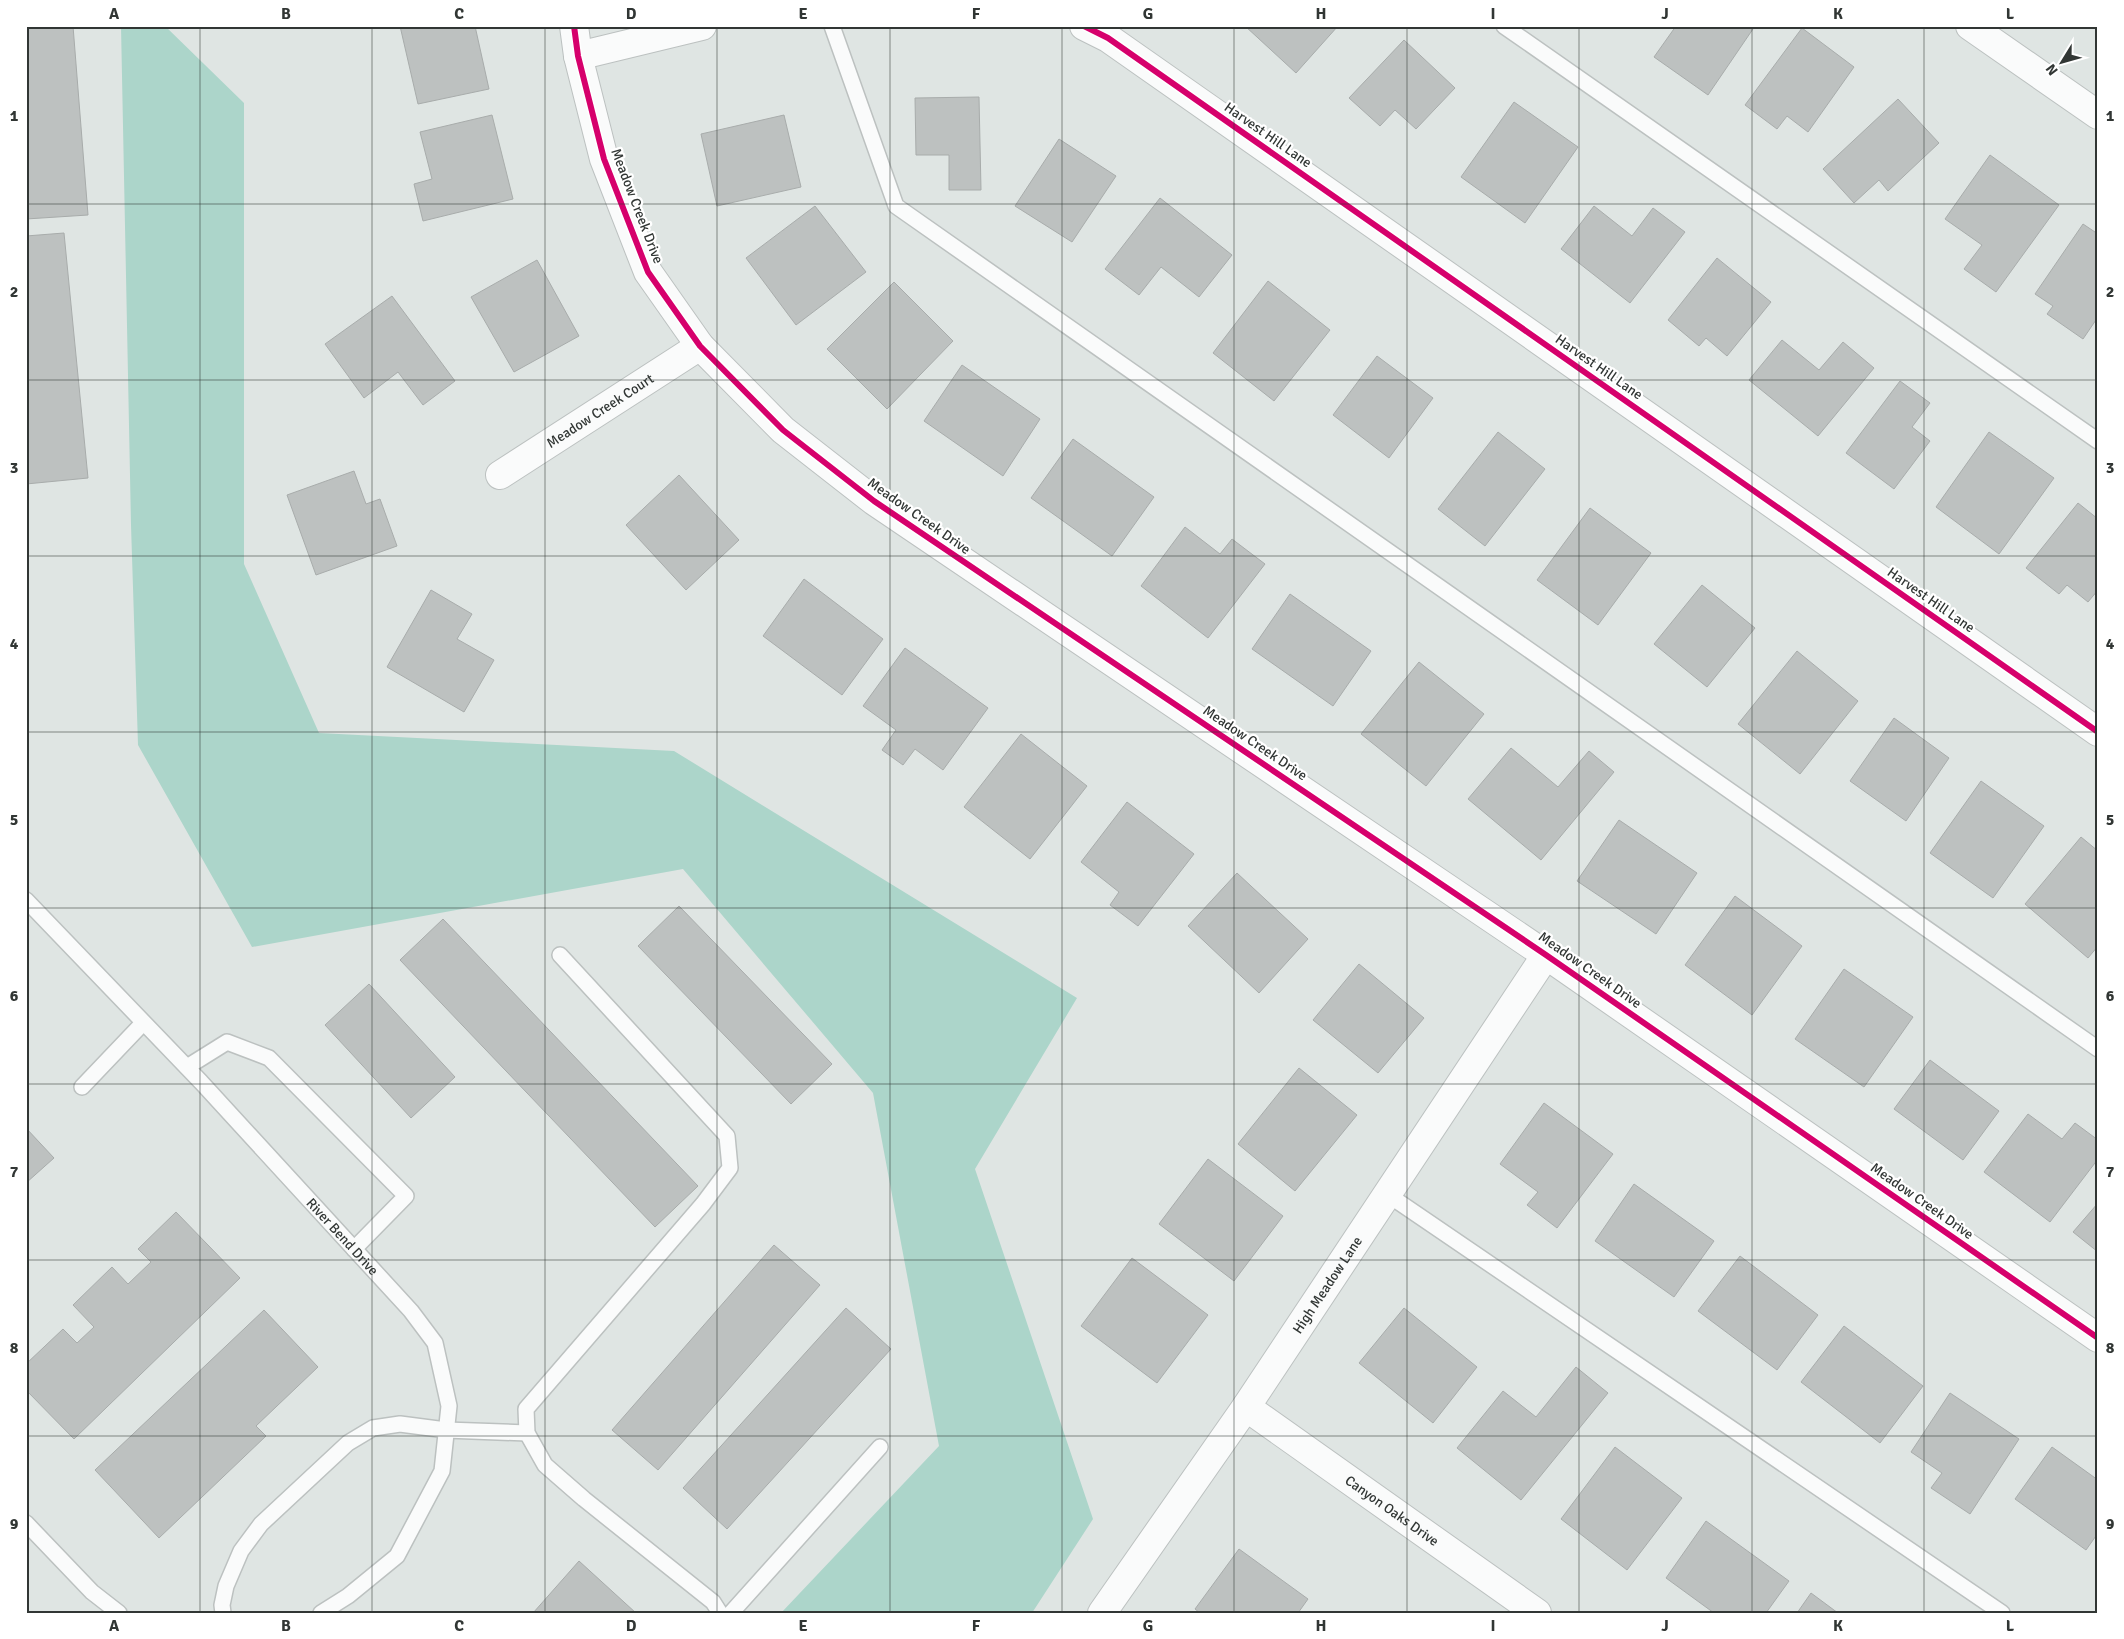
<svg xmlns="http://www.w3.org/2000/svg" width="2124" height="1639" viewBox="0 0 2124 1639" font-family="Signika,sans-serif">
  <style>
    .green { fill: #acd5ca }
    .building { fill: #bdc1c0; stroke: #a8acab }
    .lines { fill: none; stroke-linecap: round; stroke-linejoin: round }
    .service-casing { stroke: #bcc1c0; stroke-width: 18 }
    .minor-casing { stroke: #bcc1c0; stroke-width: 30 }
    .service { stroke: #fafbfb; stroke-width: 15 }
    .minor { stroke: #fafbfb; stroke-width: 28 }
    .cycleway-casing { stroke: #fff; stroke-width: 9 }
    .cycleway { stroke: #d6006c; stroke-width: 6 }
    .grid { fill: none; stroke: #313634; stroke-width: 1; stroke-opacity: 0.55 }
    .labels { text-anchor: middle; dominant-baseline: central; stroke-width: 4.5; stroke-linejoin: round; paint-order: stroke }
    .street-label { font-size: 14px; fill: #313634; stroke: #fff }
    .neatline { fill: none; stroke: #313634; stroke-width: 2 }
    .grid-label { font-size: 16px; text-anchor: middle; font-weight: bold; fill: #313634 }
  </style>
  <rect width="100%" height="100%" fill="#dfe5e3"/>
  <path class="green" d="M121,26H165L244,103V564L319,733L674,751L1077,998L975,1169L1093,1519L1032,1613H781L939,1446L873,1093L683,869L252,947L138,745L131,525Z"/>
  <path class="building" d="M26,26H73L88,215L26,219Z
    M400,26H475L489,89L418,104Z
    M1245,26H1338L1296,73Z
    M1676,26H1755L1708,95L1654,57Z
    M1802,28L1854,67L1808,132L1787,116L1777,129L1745,105Z
    M1404,40L1455,88L1416,129L1395,110L1380,126L1349,98Z
    M979,97L981,190H949V155H916L915,98Z
    M1898,99L1939,143L1888,191L1879,180L1854,203L1823,169Z
    M1514,102L1578,147L1525,223L1461,177Z
    M492,115L513,199L423,221L414,184L432,179L420,132Z
    M784,115L801,187L717,206L701,134Z
    M1059,139L1116,176L1072,242L1015,206Z
    M1990,155L2059,205L1996,292L1964,269L1982,245L1945,219Z
    M1160,198L1232,255L1199,297L1161,267L1139,295L1105,269Z
    M815,206L866,272L796,325L746,258Z
    M1594,206L1632,236L1653,208L1685,232L1630,303L1561,249Z
    M2083,224L2098,234V317L2083,339L2047,314L2053,306L2035,294Z
    M64,233L88,478L26,484V236Z
    M1717,258L1771,302L1727,356L1706,338L1699,346L1668,320Z
    M537,260L579,336L514,372L471,297Z
    M1268,281L1330,330L1274,401L1213,353Z
    M894,282L953,341L887,409L827,349Z
    M392,296L455,381L423,405L398,372L364,398L325,344Z
    M1782,340L1819,370L1843,342L1874,368L1818,436L1749,380Z
    M1377,356L1433,398L1389,458L1333,415Z
    M962,365L1040,419L1003,476L924,421Z
    M1900,381L1930,403L1912,427L1930,441L1894,489L1846,453Z
    M1498,432L1545,469L1485,546L1438,509Z
    M1989,432L2054,478L1999,554L1936,507Z
    M1073,439L1154,497L1112,556L1031,498Z
    M354,471L366,504L380,499L397,546L316,575L287,495Z
    M679,475L739,540L686,590L626,525Z
    M2078,503L2098,519V590L2088,602L2067,585L2059,594L2026,568Z
    M1590,508L1651,553L1598,625L1537,580Z
    M1185,527L1220,554L1232,539L1265,564L1208,638L1141,586Z
    M804,579L883,639L842,695L763,636Z
    M1702,585L1755,628L1707,687L1654,644Z
    M431,590L472,614L457,639L494,660L464,712L387,667Z
    M1290,594L1371,651L1333,706L1252,649Z
    M905,648L988,708L943,770L915,749L903,765L882,750L896,730L863,706Z
    M1797,651L1858,701L1800,774L1738,724Z
    M1419,662L1484,714L1426,786L1361,734Z
    M1894,718L1949,758L1906,821L1850,781Z
    M1021,734L1087,786L1030,859L964,807Z
    M1511,748L1558,787L1589,751L1614,772L1541,860L1468,799Z
    M1981,781L2044,826L1993,898L1930,853Z
    M1127,802L1194,854L1138,926L1110,905L1119,892L1081,862Z
    M1619,820L1697,873L1656,934L1577,881Z
    M2081,837L2098,851V946L2088,958L2025,904Z
    M1237,873L1308,939L1259,993L1188,926Z
    M1735,896L1802,946L1752,1015L1685,965Z
    M679,906L832,1064L791,1104L638,946Z
    M443,919L698,1186L655,1227L400,960Z
    M1359,964L1424,1018L1378,1073L1313,1020Z
    M1844,969L1913,1017L1864,1087L1795,1039Z
    M369,984L455,1077L411,1118L325,1025Z
    M1930,1060L1999,1111L1963,1160L1894,1109Z
    M1299,1068L1357,1115L1295,1191L1238,1144Z
    M1544,1103L1613,1154L1557,1228L1527,1205L1538,1192L1500,1164Z
    M2028,1114L2062,1139L2075,1123L2098,1140V1159L2050,1222L1984,1172Z
    M26,1128L54,1158L26,1183Z
    M1208,1159L1283,1216L1234,1281L1159,1224Z
    M1634,1184L1714,1241L1674,1297L1595,1241Z
    M2098,1203V1252L2073,1232Z
    M176,1212L240,1278L74,1439L26,1390V1364L63,1329L77,1343L94,1327L73,1305L112,1267L128,1284L151,1262L138,1249Z
    M774,1245L820,1285L658,1470L612,1430Z
    M1740,1256L1818,1315L1777,1370L1698,1311Z
    M1132,1258L1208,1315L1157,1383L1081,1326Z
    M846,1308L891,1349L727,1529L683,1488Z
    M1404,1308L1477,1367L1433,1423L1359,1363Z
    M264,1310L318,1367L256,1426L266,1436L159,1538L95,1470Z
    M1844,1326L1923,1386L1880,1443L1801,1382Z
    M1576,1367L1608,1393L1521,1500L1457,1448L1503,1391L1536,1417Z
    M1950,1393L2019,1439L1970,1514L1931,1488L1942,1473L1911,1452Z
    M1615,1447L1682,1498L1627,1570L1561,1519Z
    M2052,1447L2098,1480V1533L2086,1550L2015,1499Z
    M1706,1521L1789,1581L1766,1613H1714L1666,1578Z
    M1239,1549L1308,1599L1298,1613H1200L1195,1609Z
    M579,1561L636,1613H533Z
    M1811,1593L1838,1613H1797Z"/>
  <g class="lines">
    <g class="service-casing">
      <g id="service">
        <path d="M832,26L896,206L2098,1049"/>
        <path d="M1504,26L2098,441"/>
        <path id="s1" d="M26,900L201,1082L411,1311L435,1343L449,1406L442,1471L397,1556L348,1596L321,1613"/>
        <path d="M560,955L727,1136L730,1168L703,1204L526,1409L527,1433L545,1465L584,1499L713,1602L720,1613"/>
        <path d="M187,1067L227,1042L269,1058L406,1196L354,1249"/>
        <path d="M82,1087L143,1023"/>
        <path d="M1387,1194L2002,1613"/>
        <path d="M26,1523L92,1592L119,1613"/>
        <path d="M223,1613L222,1605L226,1586L241,1551L261,1524L348,1443L373,1428L400,1424L446,1430L527,1433"/>
        <path d="M731,1613L880,1447"/>
      </g>
    </g>
    <g class="minor-casing">
      <g id="minor">
        <path d="M574,26L578,56L604,159L648,272L700,346L783,430L874,501L1546,955L2098,1338"/>
        <path d="M1084,26L1108,38L2098,732"/>
        <path d="M1970,26L2098,115"/>
        <path d="M578,56L702,26"/>
        <path id="s2" d="M500,475L700,346"/>
        <path id="s3" d="M1246,1407L1537,1613"/>
        <path id="s4" d="M1102,1613L1246,1407L1546,955"/>
      </g>
    </g>
    <use href="#service" class="service"/>
    <use href="#minor" class="minor"/>
    <g class="cycleway-casing">
      <path id="cycleway" d="M574,26L578,56L604,159L648,272L700,346L783,430L874,501L1546,955L2098,1338
        M1084,26L1108,38L2098,732"/>
    </g>
    <use href="#cycleway" class="cycleway"/>
  </g>
  <path class="grid" d="M200,26V1613M372,26V1613M545,26V1613M717,26V1613M890,26V1613M1062,26V1613M1234,26V1613M1407,26V1613M1579,26V1613M1752,26V1613M1924,26V1613M26,204H2098M26,380H2098M26,556H2098M26,732H2098M26,908H2098M26,1084H2098M26,1260H2098M26,1436H2098"/>
  <g class="labels">
    <g class="street-label">
      <text transform="translate(1268 135) rotate(35)">Harvest Hill Lane</text>
      <text transform="translate(637 206) rotate(69)">Meadow Creek Drive</text>
      <text transform="translate(1599 367) rotate(35)">Harvest Hill Lane</text>
      <text stroke="none"><textPath href="#s2" startOffset="119">Meadow Creek Court</textPath></text>
      <text transform="translate(919 516) rotate(35)">Meadow Creek Drive</text>
      <text transform="translate(1931 600) rotate(35)">Harvest Hill Lane</text>
      <text transform="translate(1255 743) rotate(34)">Meadow Creek Drive</text>
      <text transform="translate(1590 970) rotate(35)">Meadow Creek Drive</text>
      <text transform="translate(1922 1201) rotate(35)">Meadow Creek Drive</text>
      <text stroke="none"><textPath href="#s1" startOffset="462">River Bend Drive</textPath></text>
      <text stroke="none"><textPath href="#s4" startOffset="398">High Meadow Lane</textPath></text>
      <text stroke="none"><textPath href="#s3" startOffset="179">Canyon Oaks Drive</textPath></text>
    </g>
  </g>
  <rect width="2124" height="1639" fill="none" stroke="#ffffff" stroke-width="55"/>
  <g transform="translate(2062 62) rotate(233)" stroke="#ffffff" stroke-width="4" paint-order="stroke">
  <path d="M0-4L9 19L0 12L-9 19Z" fill="#313634"/>
  <text y="-8" font-size="14" font-weight="bold" text-anchor="middle" fill="#313634">N</text>
  </g>
  <rect x="28" y="28" width="2068" height="1584" class="neatline"/>
  <g class="grid-label">
    <text x="114" y="19">A</text>
    <text x="286" y="19">B</text>
    <text x="459" y="19">C</text>
    <text x="631" y="19">D</text>
    <text x="803" y="19">E</text>
    <text x="976" y="19">F</text>
    <text x="1148" y="19">G</text>
    <text x="1321" y="19">H</text>
    <text x="1493" y="19">I</text>
    <text x="1665" y="19">J</text>
    <text x="1838" y="19">K</text>
    <text x="2010" y="19">L</text>
    <text x="14" y="121">1</text>
    <text x="2110" y="121">1</text>
    <text x="14" y="297">2</text>
    <text x="2110" y="297">2</text>
    <text x="14" y="473">3</text>
    <text x="2110" y="473">3</text>
    <text x="14" y="649">4</text>
    <text x="2110" y="649">4</text>
    <text x="14" y="825">5</text>
    <text x="2110" y="825">5</text>
    <text x="14" y="1001">6</text>
    <text x="2110" y="1001">6</text>
    <text x="14" y="1177">7</text>
    <text x="2110" y="1177">7</text>
    <text x="14" y="1353">8</text>
    <text x="2110" y="1353">8</text>
    <text x="14" y="1529">9</text>
    <text x="2110" y="1529">9</text>
    <text x="114" y="1631">A</text>
    <text x="286" y="1631">B</text>
    <text x="459" y="1631">C</text>
    <text x="631" y="1631">D</text>
    <text x="803" y="1631">E</text>
    <text x="976" y="1631">F</text>
    <text x="1148" y="1631">G</text>
    <text x="1321" y="1631">H</text>
    <text x="1493" y="1631">I</text>
    <text x="1665" y="1631">J</text>
    <text x="1838" y="1631">K</text>
    <text x="2010" y="1631">L</text>
  </g>
</svg>
